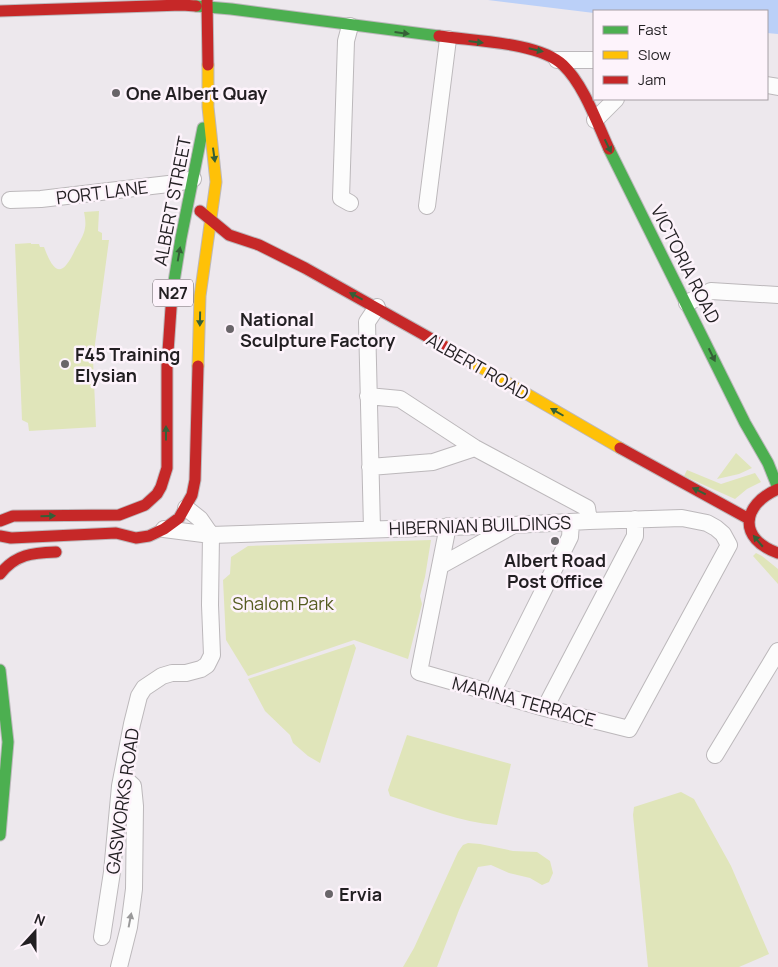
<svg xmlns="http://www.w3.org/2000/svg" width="778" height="967" viewBox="0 0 778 967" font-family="Manrope,sans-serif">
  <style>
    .green { fill: #e0e5ba }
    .water { fill: #bbd0f8 }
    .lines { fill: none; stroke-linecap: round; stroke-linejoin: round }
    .street-casing { stroke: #bcb8bb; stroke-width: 18 }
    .fast-casing { stroke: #bcb8bb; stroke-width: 13 }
    .slow-casing { stroke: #bcb8bb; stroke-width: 13 }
    .jam-casing { stroke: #bcb8bb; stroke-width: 13 }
    .street { stroke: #fcfcfc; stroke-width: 16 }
    .fast { stroke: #4caf50; stroke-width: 11 }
    .slow { stroke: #ffc107; stroke-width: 11 }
    .jam { stroke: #c62828; stroke-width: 11 }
    .oneway { fill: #356037 }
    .oneway2 { fill: #9a999a }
    .poi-dot { fill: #696569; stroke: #fdf3fb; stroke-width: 2 }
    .labels { text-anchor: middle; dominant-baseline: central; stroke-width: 5; stroke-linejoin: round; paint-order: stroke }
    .shield { fill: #fdf3fb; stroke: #645f63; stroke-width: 1 }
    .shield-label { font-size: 16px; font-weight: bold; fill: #221f22 }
    .poi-label { font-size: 18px; font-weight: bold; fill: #221f22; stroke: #fdf3fb; text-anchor: start }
    .street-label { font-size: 18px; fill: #221f22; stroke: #fdf3fb }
    .park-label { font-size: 18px; fill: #545b1f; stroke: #fdf3fb }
  </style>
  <rect width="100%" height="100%" fill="#ede8ed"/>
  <path class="green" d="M99,211L98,231L102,233V240H109L93,359L96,427L29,431L28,423L22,420L15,244L31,243V244H39L40,247H44C54,274 62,278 75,250C79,243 84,235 85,228C86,223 85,217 84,212Z
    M736,453L752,468L739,474L717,479Z
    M687,470L721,484L755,473L761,482L747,489L735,499L684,476Z
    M431,540L425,577L420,596L422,604L408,659L354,640L248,676L226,640L223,580L230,574L231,557L248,546Z
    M756,553L762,556L778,569V584L753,556Z
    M354,644L356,648L320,763L308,756L293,743L290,735L265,711L248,679Z
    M407,735L511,764L497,825C460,822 426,808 390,796L388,790Z
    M681,792L694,799L731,866L769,954L739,967H648L633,815L634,807Z
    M468,843L480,844L513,851L537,852L550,861L553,873L549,882L542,885L530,878L509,873L491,865L478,867L459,910L437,967H403L414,948L458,852L463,845Z"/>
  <path class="water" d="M488,0H778V34L767,33V11H594V13Z"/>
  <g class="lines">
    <g class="street-casing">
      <path id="street" d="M350,26L346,41L341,198L350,203
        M557,60H594
        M767,85L778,87
        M595,120L616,99
        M10,200L41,199L177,183L193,179
        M427,206L448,39
        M687,303L711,291L778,295
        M368,396L400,399L475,448L587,508L589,521
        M370,467L433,462L475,448
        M186,508L200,519L211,535
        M164,529L211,535L513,525L589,521L682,518L707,523L716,528L723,534L729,545L629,729L545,708L419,672L448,526
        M372,529L367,322L377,307
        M440,566L512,526
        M492,693L570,537L571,522
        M545,708L635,536V519
        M715,755L778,651
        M102,937L112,872L120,786L132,724L139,696L144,688L162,676L172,673H186L201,669L207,665L212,655L210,605L211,535
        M119,967L129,927L134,889L135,806L133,786L122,776"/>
    </g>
    <g class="fast-casing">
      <path id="fast" d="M196,6L231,9L439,36
        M609,149L745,423L768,463L778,488
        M172,294L181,238L203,128
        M0,670L8,742L0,835"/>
    </g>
    <g class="slow-casing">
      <path id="slow" d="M444,346L620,448
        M198,366L200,296L216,182L208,107V65"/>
    </g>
    <g class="jam-casing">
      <path id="jam" d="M207,0L208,65
        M0,11L182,5L196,6
        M439,36C472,41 539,42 563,65C584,85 597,123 609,149
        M200,211L229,235L259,245L305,268L444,346
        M620,448L749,519
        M778,489C741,505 738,539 778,553
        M0,521L13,516L119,515L145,505L157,494L161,487L167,468V366L172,294
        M0,536L11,538L116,533L136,538L149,536L164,529L179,518L192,495L195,480L198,366
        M0,574C16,554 32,553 56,552"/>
    </g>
    <use href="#street" class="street"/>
    <use href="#fast" class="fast"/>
    <use href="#slow" class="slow"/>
    <use href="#jam" class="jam"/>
  </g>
  <defs><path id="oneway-solid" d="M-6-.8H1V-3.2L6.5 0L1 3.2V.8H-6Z" transform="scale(1.25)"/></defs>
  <g class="oneway">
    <use href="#oneway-solid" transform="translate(402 33) rotate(7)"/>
    <use href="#oneway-solid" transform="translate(476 42) rotate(7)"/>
    <use href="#oneway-solid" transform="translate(536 50) rotate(13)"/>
    <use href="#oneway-solid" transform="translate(608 146) rotate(64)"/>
    <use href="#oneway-solid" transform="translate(214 155) rotate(82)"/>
    <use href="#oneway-solid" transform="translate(179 254) rotate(-80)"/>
    <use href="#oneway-solid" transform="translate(356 296) rotate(-152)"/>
    <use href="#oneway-solid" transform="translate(200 319) rotate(91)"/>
    <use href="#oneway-solid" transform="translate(712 355) rotate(64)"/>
    <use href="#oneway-solid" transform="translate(557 412) rotate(-150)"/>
    <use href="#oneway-solid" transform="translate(166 433) rotate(-90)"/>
    <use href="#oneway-solid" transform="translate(699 491) rotate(-154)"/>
    <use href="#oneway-solid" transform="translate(48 516) rotate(-1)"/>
    <use href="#oneway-solid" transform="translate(758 541) rotate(-130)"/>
  </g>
  <use class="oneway2" href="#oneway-solid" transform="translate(130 920) rotate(-79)"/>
  <g class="poi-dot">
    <circle cx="116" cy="93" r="5"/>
    <circle cx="230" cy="329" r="5"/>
    <circle cx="65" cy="364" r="5"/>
    <circle cx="555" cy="541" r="5"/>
    <circle cx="329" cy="894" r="5"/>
  </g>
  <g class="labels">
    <rect class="shield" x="153" y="279.5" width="40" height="27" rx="4"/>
    <g class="shield-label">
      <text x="173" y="293">N27</text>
    </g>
    <g class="poi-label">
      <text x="126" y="93">One Albert Quay</text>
      <text x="240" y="319">National<tspan x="240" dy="21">Sculpture Factory</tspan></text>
      <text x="75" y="354">F45 Training<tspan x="75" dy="21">Elysian</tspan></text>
      <text x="555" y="560" text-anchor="middle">Albert Road<tspan x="555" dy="21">Post Office</tspan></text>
      <text x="339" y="894">Ervia</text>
    </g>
    <g class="street-label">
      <text transform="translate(102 192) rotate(-7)">PORT LANE</text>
      <text transform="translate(172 201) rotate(-79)">ALBERT STREET</text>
      <text transform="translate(686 264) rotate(63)">VICTORIA ROAD</text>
      <text transform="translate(478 366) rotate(30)">ALBERT ROAD</text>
      <text transform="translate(480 525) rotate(-2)">HIBERNIAN BUILDINGS</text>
      <text transform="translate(524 701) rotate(15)">MARINA TERRACE</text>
      <text transform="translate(122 801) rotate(-82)">GASWORKS ROAD</text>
    </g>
    <g class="park-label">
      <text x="283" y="603">Shalom Park</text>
    </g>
  </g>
  <rect x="593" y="10" width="175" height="90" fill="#fdf3fb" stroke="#a59ea4"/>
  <rect x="603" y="26" width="25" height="8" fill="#4caf50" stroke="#a59ea4"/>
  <text x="638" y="35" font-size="15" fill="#221f22">Fast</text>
  <rect x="603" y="51" width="25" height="8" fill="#ffc107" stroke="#a59ea4"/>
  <text x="638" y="60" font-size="15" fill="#221f22">Slow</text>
  <rect x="603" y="76" width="25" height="8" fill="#c62828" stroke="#a59ea4"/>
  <text x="638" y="85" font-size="15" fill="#221f22">Jam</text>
  <g transform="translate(35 932) rotate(21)" stroke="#fdf3fb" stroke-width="4" paint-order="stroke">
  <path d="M0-4L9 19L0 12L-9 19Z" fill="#221f22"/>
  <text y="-8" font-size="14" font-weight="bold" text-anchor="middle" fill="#221f22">N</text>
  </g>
</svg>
